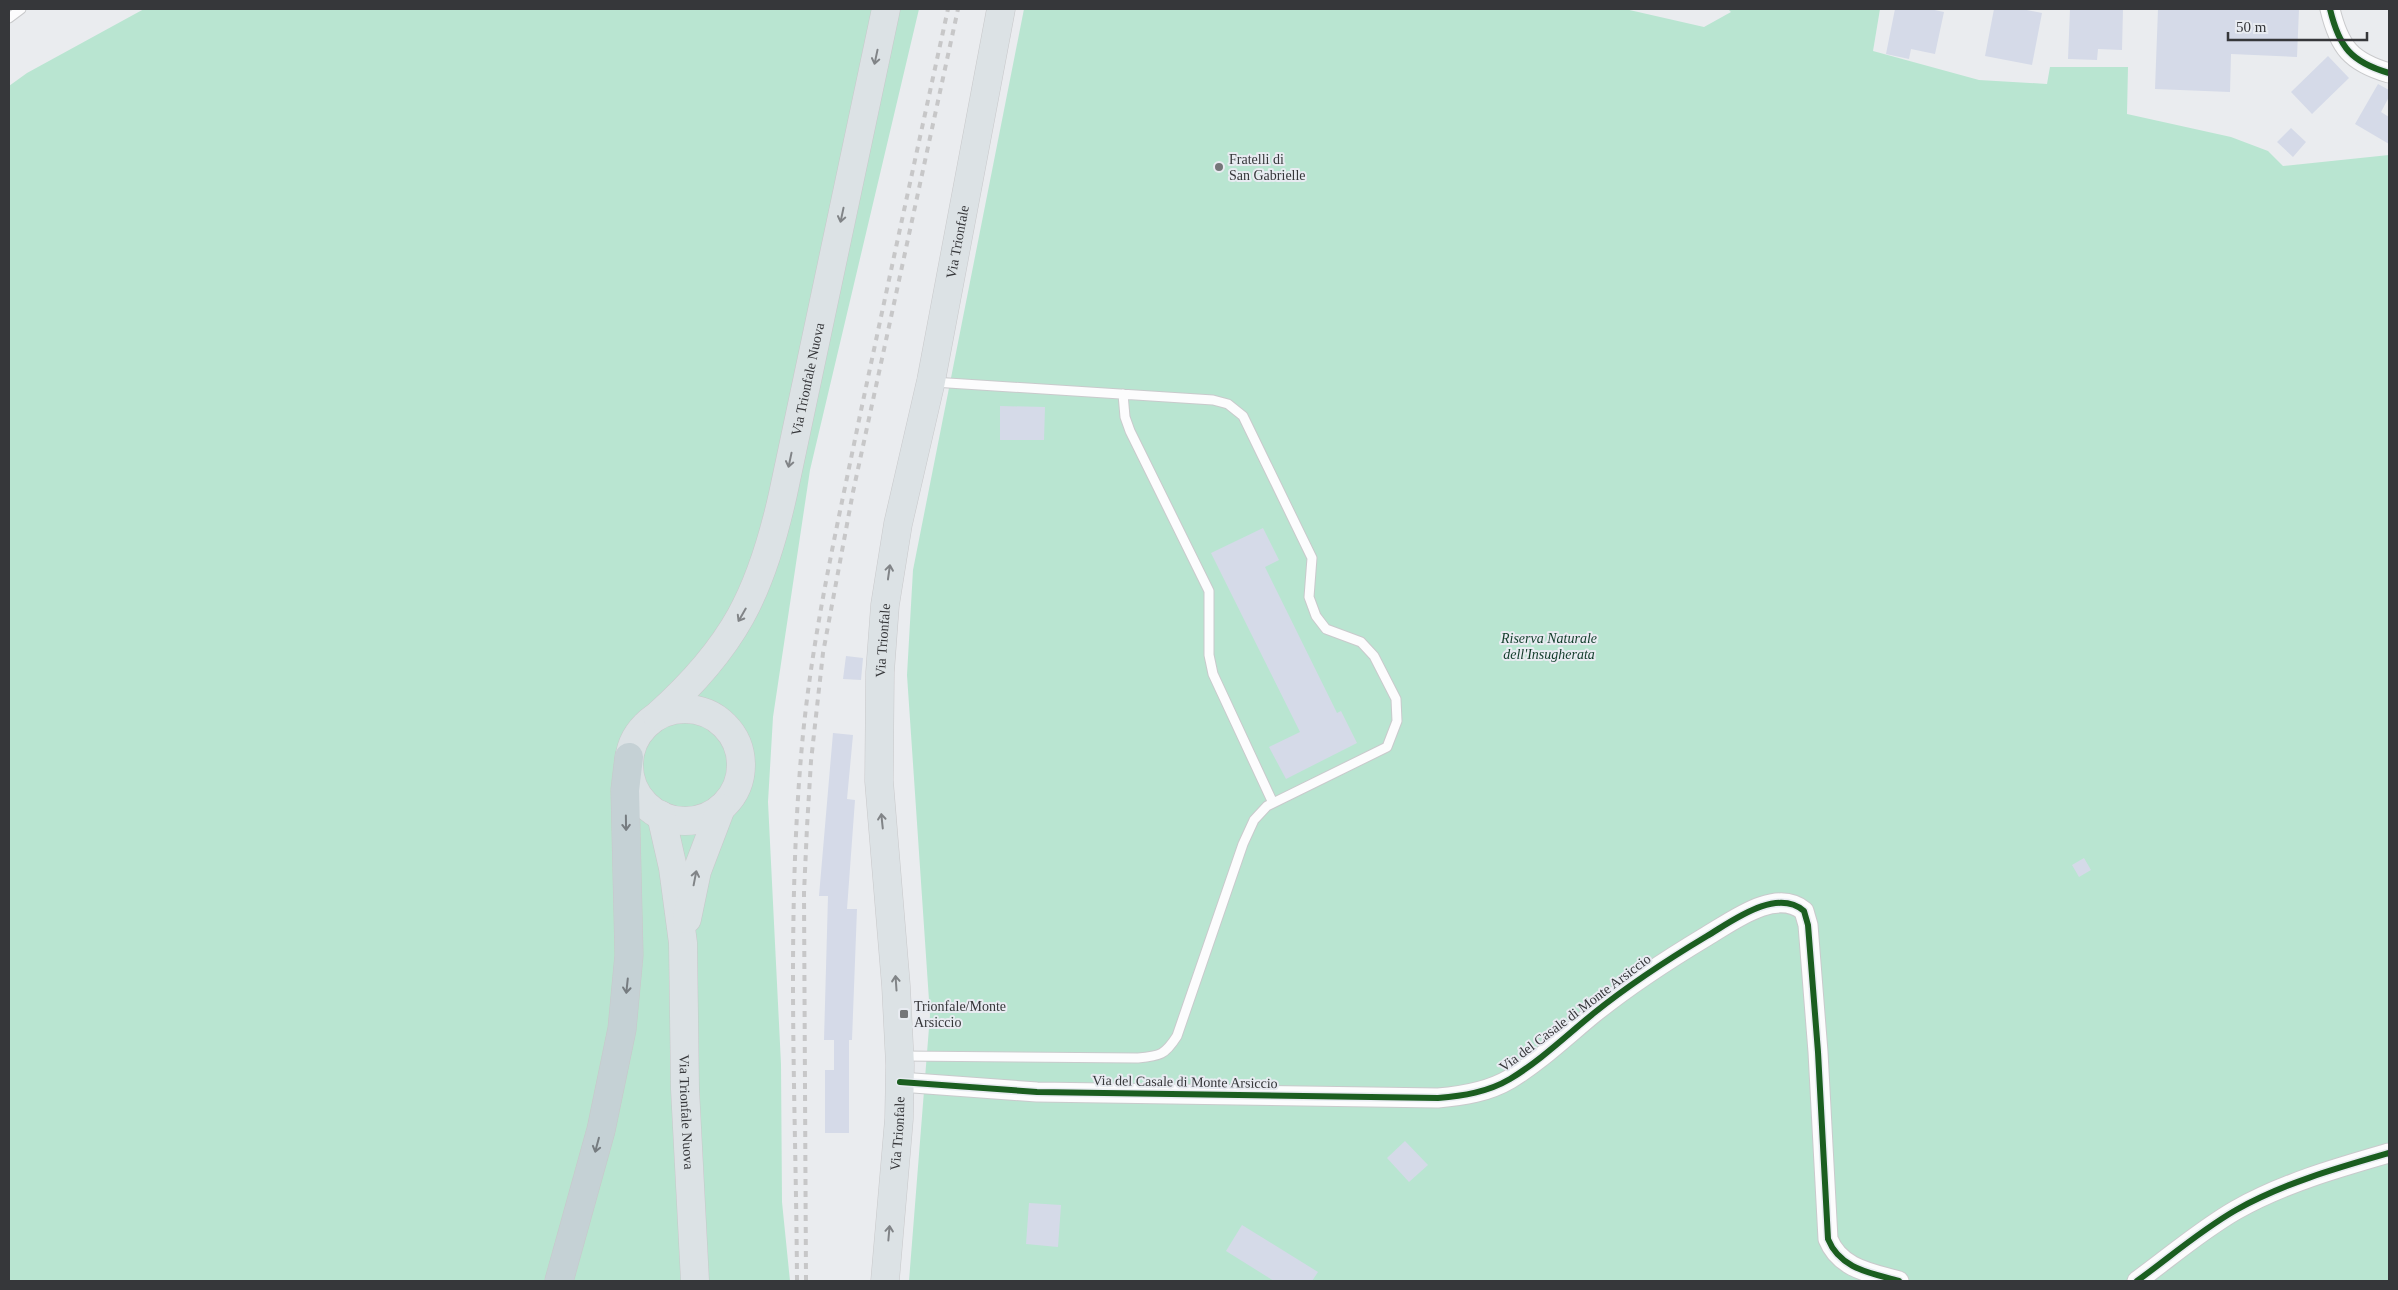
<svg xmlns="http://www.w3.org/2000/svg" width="2398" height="1290" viewBox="0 0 2398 1290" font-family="'Times New Roman',serif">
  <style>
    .green { fill: #b9e5d1 }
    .building { fill: #d5dae8 }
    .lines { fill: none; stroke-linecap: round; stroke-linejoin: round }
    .service-casing { stroke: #c9cacc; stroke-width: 11 }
    .minor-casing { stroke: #c9cacc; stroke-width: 21 }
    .primary-casing { stroke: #c8c8ca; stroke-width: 29 }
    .motorway-casing { stroke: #c8c8ca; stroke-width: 29 }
    .service { stroke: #fcfcfd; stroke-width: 9 }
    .minor { stroke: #fcfcfd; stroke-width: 19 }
    .primary { stroke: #dce2e5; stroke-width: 28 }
    .motorway { stroke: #c5d1d5; stroke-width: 28 }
    .rail { stroke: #c7c7c8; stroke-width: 4; stroke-dasharray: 6 6; stroke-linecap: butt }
    .cycleway-casing { stroke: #e8ebf1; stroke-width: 9 }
    .cycleway { stroke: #1b5e20; stroke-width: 6 }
    .oneway { stroke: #818487 }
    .oneway2 { stroke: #767c80 }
    .poi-dot { fill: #757679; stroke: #e8ebf1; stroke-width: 2 }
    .labels { text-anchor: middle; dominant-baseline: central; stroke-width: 4; stroke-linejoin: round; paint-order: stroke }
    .poi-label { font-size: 14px; fill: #36373a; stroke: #e8ebf1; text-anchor: start }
    .street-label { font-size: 14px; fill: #36373a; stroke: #e8ebf1 }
    .park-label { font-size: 14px; font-style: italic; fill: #103b29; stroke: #e8ebf1 }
  </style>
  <rect width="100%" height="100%" fill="#eaecef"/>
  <path class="green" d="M144,9H919L810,470L773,717L768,802L781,1064L782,1202L790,1281H9V86L27,73Z
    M1024,9H1625L1704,27L1731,12L1728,9H1880L1873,51L1979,80L2047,84L2050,67H2128L2127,114L2231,137L2268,151L2283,166L2389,155V1281H909L930,1015L907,675L913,570Z"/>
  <path class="building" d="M1895,9H1930L1944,12L1935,54L1911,49L1909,59L1886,54Z
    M1994,9H2022L2042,13L2032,65L1985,56Z
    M2070,9H2123L2122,50L2098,49L2097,60L2068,59Z
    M2158,9H2299L2297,57L2231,54L2230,92L2155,89Z
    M2328,56L2349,78L2312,114L2291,92Z
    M2378,84L2389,90V97L2381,112L2389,117V144L2355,124Z
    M2291,128L2306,142L2293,157L2277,142Z
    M1000,406L1045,407L1044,440H1000Z
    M1263,528L1279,560L1265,567L1337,713L1341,711L1357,743L1286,779L1269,747L1300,732L1211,553Z
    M846,656L863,658L861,680L843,679Z
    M833,733L853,735L847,799L855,800L847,909H857L852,1040H849V1133H825V1070H834V1040H824L828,896H819Z
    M2084,858L2091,870L2079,877L2072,865Z
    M1405,1141L1428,1165L1409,1182L1387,1158Z
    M1029,1203L1061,1205L1058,1247L1026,1244Z
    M1242,1225L1318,1272L1312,1281H1274L1226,1251Z"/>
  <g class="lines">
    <g class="service-casing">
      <path id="service" d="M9,18L21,9
        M1123,394L1125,417L1130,431L1209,591V655L1213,674L1273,803
        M902,1056L1138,1058C1160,1056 1165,1055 1177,1036L1243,844L1254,820L1267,806L1387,747L1397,721L1396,699L1374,656L1361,642L1326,629L1316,616L1309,597L1312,558L1243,416L1228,404L1213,400L933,382"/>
    </g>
    <g class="minor-casing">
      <path id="minor" d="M2330,9C2339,47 2351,62 2389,73
        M900,1082L1037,1092L1438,1098C1463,1096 1488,1092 1510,1079C1540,1061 1567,1035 1594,1013C1630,984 1667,960 1707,936C1731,922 1776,887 1804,911L1808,925L1818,1052L1828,1239C1840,1269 1871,1273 1899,1281
        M2137,1281C2170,1257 2201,1230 2236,1210C2284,1183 2337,1168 2389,1153"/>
    </g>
    <g class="primary-casing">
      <g id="primary">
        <circle cx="685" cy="765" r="56"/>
        <path id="s1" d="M657,716C734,647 761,593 783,494L886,9"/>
        <path id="s2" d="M661,815L673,868L683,943L685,1089L695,1281"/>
        <path d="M687,919L697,871L721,808"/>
        <path id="s3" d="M885,1281L899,1119L900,1065L896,986L879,781L880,672L885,605L898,524L931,381L1001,9"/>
      </g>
    </g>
    <g class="motorway-casing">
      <path id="motorway" d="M559,1281L601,1130L622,1029L629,955L625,790L629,757"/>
    </g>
    <use href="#service" class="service"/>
    <use href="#minor" class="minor"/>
    <use href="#primary" class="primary"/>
    <use href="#motorway" class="motorway"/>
    <path class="rail" d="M797,1281C796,1103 786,923 802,745C812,635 837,527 859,420C888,283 918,146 948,9
      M806,1281L804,893L807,827L811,761L823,653L853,492L958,9"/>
    <g class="cycleway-casing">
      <path id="cycleway" d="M2330,9C2339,47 2351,62 2389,73
        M900,1082L1037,1092L1438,1098C1463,1096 1488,1092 1510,1079C1540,1061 1567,1035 1594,1013C1630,984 1667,960 1707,936C1731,922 1776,887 1804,911L1808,925L1818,1052L1828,1239C1840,1269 1871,1273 1899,1281
        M2137,1281C2170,1257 2201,1230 2236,1210C2284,1183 2337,1168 2389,1153"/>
    </g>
    <use href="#cycleway" class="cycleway"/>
  </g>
  <defs><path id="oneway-shaft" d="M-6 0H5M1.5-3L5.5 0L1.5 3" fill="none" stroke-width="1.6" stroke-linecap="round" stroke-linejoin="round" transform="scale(1.25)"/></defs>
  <g class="oneway">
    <use href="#oneway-shaft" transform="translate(876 57) rotate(102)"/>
    <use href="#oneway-shaft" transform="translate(842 215) rotate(102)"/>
    <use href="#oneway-shaft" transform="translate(790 460) rotate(102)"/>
    <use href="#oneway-shaft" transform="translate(889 572) rotate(-82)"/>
    <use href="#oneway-shaft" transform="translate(742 615) rotate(120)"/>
    <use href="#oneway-shaft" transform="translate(882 821) rotate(-96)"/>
    <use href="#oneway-shaft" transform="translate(695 878) rotate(-79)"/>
    <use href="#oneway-shaft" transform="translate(896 983) rotate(-94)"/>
    <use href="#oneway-shaft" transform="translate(889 1233) rotate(-85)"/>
  </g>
  <g class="oneway2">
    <use href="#oneway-shaft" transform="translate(626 823) rotate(89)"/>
    <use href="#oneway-shaft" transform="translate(627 986) rotate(96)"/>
    <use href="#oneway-shaft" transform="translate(597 1145) rotate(105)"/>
  </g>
  <g class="poi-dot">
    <circle cx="1219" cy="167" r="5"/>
    <rect x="899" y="1009" width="10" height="10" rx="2.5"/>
  </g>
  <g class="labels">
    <g class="poi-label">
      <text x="1229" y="159">Fratelli di<tspan x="1229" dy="16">San Gabrielle</tspan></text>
      <text x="914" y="1006">Trionfale/Monte<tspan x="914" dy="16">Arsiccio</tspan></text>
    </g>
    <g class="street-label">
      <text stroke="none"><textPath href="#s3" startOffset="1048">Via Trionfale</textPath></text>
      <text stroke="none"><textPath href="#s1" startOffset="378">Via Trionfale Nuova</textPath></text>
      <text stroke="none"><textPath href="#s3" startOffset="642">Via Trionfale</textPath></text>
      <text transform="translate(1575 1013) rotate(-37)">Via del Casale di Monte Arsiccio</text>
      <text transform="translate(1185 1082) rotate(1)">Via del Casale di Monte Arsiccio</text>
      <text stroke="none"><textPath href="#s2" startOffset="299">Via Trionfale Nuova</textPath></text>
      <text stroke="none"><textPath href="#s3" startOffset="148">Via Trionfale</textPath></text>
    </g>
    <g class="park-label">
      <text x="1549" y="638">Riserva Naturale<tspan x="1549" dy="16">dell'Insugherata</tspan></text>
    </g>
  </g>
  <rect width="2398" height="1290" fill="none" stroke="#36373a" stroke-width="20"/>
  <path d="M2228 32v8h139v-8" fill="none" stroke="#36373a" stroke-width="2.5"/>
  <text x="2236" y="32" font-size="15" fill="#36373a" stroke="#e8ebf1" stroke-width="4" paint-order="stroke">50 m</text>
</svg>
